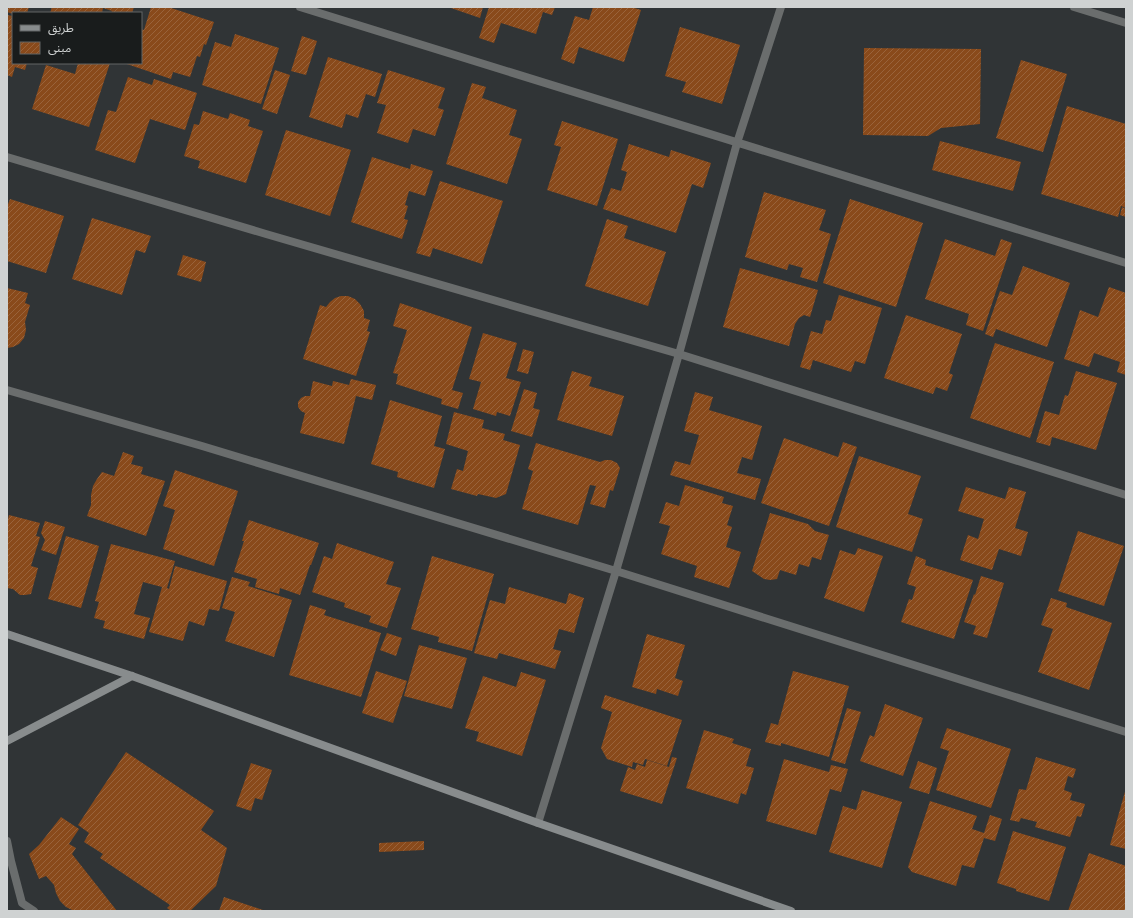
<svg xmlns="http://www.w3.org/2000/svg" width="1133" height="918" viewBox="0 0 1133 918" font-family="'Varela Round','Noto Sans Arabic',sans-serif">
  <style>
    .building { fill: url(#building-hatch) }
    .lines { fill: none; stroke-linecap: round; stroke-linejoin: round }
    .street { stroke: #6a6d6d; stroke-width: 8 }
    .secondary { stroke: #888c8d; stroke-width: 8 }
  </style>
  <defs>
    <pattern id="building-hatch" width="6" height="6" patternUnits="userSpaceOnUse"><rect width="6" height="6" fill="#894a1b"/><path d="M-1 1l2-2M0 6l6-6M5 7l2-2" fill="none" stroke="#99633b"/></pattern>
  </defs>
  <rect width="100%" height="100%" fill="#303436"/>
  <path class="building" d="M7,7H29L27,13H13V14L7,12Z
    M52,7H134L132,13H111L112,11L103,8L102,13H50Z
    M151,7H168L214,22L206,45L204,44L200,57L197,56L190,77L173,72L171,79L124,63H141V29L144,30Z
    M448,7H483L480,18Z
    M489,7H555L552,15L543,12L536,34L501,23L494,43L479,38Z
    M593,7H631L641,10L624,62L579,47L574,64L561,59L575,16L589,20Z
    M7,15L13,16V63H27L25,70L15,67L12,77L7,75Z
    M680,27L740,45L722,104L682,92L686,82L665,76Z
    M235,34L279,48L261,104L202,85L215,42L231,47Z
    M302,36L317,41L306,75L291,71Z
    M864,48L981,49L980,124L941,128L928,136L863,135Z
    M328,57L382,74L375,97L366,94L358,118L346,114L342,128L309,117Z
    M1021,60L1067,74L1043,152L996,138Z
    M78,63H110L89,127L32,109L46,65L75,74Z
    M275,70L290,75L277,114L262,109Z
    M388,70L445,88L438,108L444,110L435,136L413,129L408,143L377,133L386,105L377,103Z
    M128,77L152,85L154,79L197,93L185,130L150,119L135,163L95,150L108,110L116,112Z
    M472,83L486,87L482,98L517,110L509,135L522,139L507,184L446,164Z
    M1067,106L1126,124V208L1121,206L1118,217L1041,194Z
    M203,111L228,119L230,113L250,120L248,126L263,131L246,183L198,168L200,161L184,156L194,124L199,125Z
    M562,121L618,139L597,206L547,190L561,147L554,145Z
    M286,130L351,150L330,216L265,195Z
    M940,141L1021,162L1013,191L932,170Z
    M629,144L669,157L671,150L711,163L703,188L692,184L676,233L603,209L611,188L621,191L627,172L621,170Z
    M372,157L410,169L411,164L433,171L425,196L409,191L405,205L408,206L404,219L408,220L402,239L351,222Z
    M440,181L503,201L482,264L433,248L430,257L416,253Z
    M764,192L826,210L819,230L831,234L817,282L800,277L803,268L789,264L787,270L745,257Z
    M10,199L64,216L46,273L7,261V207Z
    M850,199L923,223L896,307L823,283Z
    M1122,207L1126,209V217L1120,215Z
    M92,218L151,236L145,253L136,250L122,295L72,279Z
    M607,219L628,226L624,238L666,252L648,306L585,286Z
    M945,239L995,256L1001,239L1012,243L983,331L966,325L969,314L925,299Z
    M183,255L206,262L201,282L177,275Z
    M1023,266L1070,283L1047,347L996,329L993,337L985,334L1000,291L1012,295Z
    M740,268L818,290L810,317L804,315L799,318L795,324L789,346L723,327Z
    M1109,287L1126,293V375L1117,372L1120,362L1094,353L1089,367L1064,359L1080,310L1098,317Z
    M7,288L28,293L25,303L30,305L25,322L26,330L24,338L19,344L13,347L7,348Z
    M839,295L882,308L865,364L855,361L851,372L813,360L810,370L800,367L811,331L822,334L826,320L831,321Z
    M341,296H348L355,299L360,304L364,311V318L370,320L367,331L370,332L356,376L303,359L320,305L326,307L330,302L335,298Z
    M400,303L472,327L452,390L463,393L458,409L441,404L442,399L396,384L398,374L393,373L407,330L393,326Z
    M906,315L962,334L949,373L953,375L947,391L936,387L933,394L884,378Z
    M483,333L517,343L506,378L521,382L510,416L497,412L496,416L473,409L481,382L469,379Z
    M995,343L1054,362L1030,438L970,418Z
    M523,349L534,352L528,374L517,371Z
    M572,371L592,377L589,386L624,396L612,436L557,420Z
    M1076,371L1117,383L1096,450L1052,437L1050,446L1036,442L1045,411L1059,415L1065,395L1068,396Z
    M351,379L376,385L372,400L356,396L344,444L300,433L305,413L301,411L298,407V402L301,398L305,396H310L313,381L332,386L333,381L349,385Z
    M524,389L537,393L533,408L540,410L532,437L511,431Z
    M695,392L713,397L709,410L762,426L752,460L742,457L737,473L761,479L755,500L670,475L675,461L690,465L699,435L684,431Z
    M390,400L442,416L434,446L445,449L434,488L397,477L398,472L371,464Z
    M454,412L484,420L482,428L505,434L503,440L520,445L506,494L496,498L478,494L477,496L451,489L457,469L463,471L468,451L446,444Z
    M784,438L838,457L843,442L857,447L829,526L761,503Z
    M536,443L600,462L605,460H611L617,463L620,468L613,491L610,490L605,508L590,504L596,486L590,485L578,525L522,509L533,471L528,469Z
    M123,452L134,456L131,464L143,467L141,474L165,481L146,536L87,516L91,505V495L93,486L97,479L102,472L114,476Z
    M859,456L921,476L908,514L923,519L912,552L836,527Z
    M175,470L238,491L214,566L163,549L175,510L163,506Z
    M685,485L724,497L722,503L733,506L727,525L732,527L726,547L741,552L729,588L694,577L697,566L661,554L670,526L659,523L666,502L679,506Z
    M966,487L1005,499L1009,487L1026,492L1015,528L1028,532L1021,556L999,549L992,570L960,560L968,535L978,539L984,519L958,511Z
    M770,513L808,524L815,531L829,535L821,560L812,557L809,567L799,564L796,575L780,570L777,579L770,580L764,579L752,571Z
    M9,515L40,523L36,536L40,537L31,566L38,568L31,594L25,595H20L13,589L7,588V519H8Z
    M249,520L319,543L311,565H310L300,595L280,588L279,594L255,587L257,579L234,572L244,541H242Z
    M45,521L65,527L56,555L41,550L45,540L41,533Z
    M1078,531L1124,546L1104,606L1058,591Z
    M66,536L99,546L81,608L48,599Z
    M337,543L394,562L386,584L401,588L387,628L369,622L371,616L344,607L345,603L312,592L324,556L332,559Z
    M111,544L175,561L167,588L169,589L175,566L227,581L219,611L209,609L204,626L189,621L183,641L149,632L162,587L143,582L134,614L150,618L144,639L103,628L105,621L94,618L99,602L95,601Z
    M858,548L883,556L864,612L824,598L840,550L855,555Z
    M432,556L494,574L472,651L438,642L439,637L411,629Z
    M916,556L926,560L925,565L973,580L954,639L901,622L909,599L912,600L916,587L907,584Z
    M981,576L1004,583L987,638L973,634L976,626L964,622L974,594L975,595Z
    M232,577L250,582L248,586L292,600L274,657L225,641L235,612L222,608Z
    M509,587L566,604L569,593L584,598L574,633L559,629L553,649L561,651L555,669L499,653L497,659L474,653L490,600L505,604Z
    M1051,598L1067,603L1066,607L1112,623L1089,690L1038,672L1053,629L1041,625Z
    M310,605L326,610L324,615L381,633L361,697L289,675Z
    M387,633L402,638L396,656L380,650Z
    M647,634L685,645L675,678L683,681L678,696L657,689L656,694L632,687Z
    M419,645L467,658L452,709L404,696Z
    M376,671L407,681L393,723L362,713Z
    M793,671L849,686L829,757L781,743V746L765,742L771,723L778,725Z
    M521,672L546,680L522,756L476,741L479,732L465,728L483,676L516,687Z
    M605,695L682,720L667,766L645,759L643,765L633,762L632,767L607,759L601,748L612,712L601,708Z
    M885,704L923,718L903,776L860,761L870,735L874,737Z
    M847,708L861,712L845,764L831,760Z
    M947,728L1011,749L991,808L936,790L949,751L940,748Z
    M704,730L734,739L732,743L751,749L746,766L754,768L746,795L741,793L738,804L686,788Z
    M126,752L214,811L201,830L227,848L216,886L190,911H171L167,908L170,905L100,858L103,854L84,842L89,833L78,825Z
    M672,757L677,758L662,804L620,791L628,767L635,770L637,764L645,767L647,760L669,767Z
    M1036,757L1076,769L1073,778L1068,776L1064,790L1072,793L1070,800L1085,804L1081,817L1077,816L1070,837L1035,827L1037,822L1021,818L1019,822L1010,820L1019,789L1026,790Z
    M784,759L829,772L831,765L848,769L841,792L830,789L816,835L766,821Z
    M918,761L937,768L929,794L909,788Z
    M251,763L272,770L262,800L255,798L251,811L236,806Z
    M1126,788V849L1110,845Z
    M862,790L902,802L882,868L829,852L843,806L856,810Z
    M930,801L977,816L972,829L984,833L990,815L1002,819L995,841L984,838L974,868L962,865L956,886L912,872L908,867Z
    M61,817L79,829L69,844L76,848L72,854L117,911H74L66,907L60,901L56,893L54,885L46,876L39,879L29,854L39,845Z
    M1013,831L1066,847L1049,901L1016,891V889L997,883Z
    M424,841V850L379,852V843Z
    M1089,853L1126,866V911H1068Z
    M224,897L266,911H219Z"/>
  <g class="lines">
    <path class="street" d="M300,7L1126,263
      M1074,7L1126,23
      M7,157L266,234L679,354L1126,495
      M7,390L202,446L616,571L1126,732
      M538,823L616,571L679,354L737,143L781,7
      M7,841L11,861L22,903L34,911"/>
    <path class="secondary" d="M7,634L132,676L538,823L791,911
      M7,741L132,676"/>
  </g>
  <rect width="1133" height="918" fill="none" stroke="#cfd2d2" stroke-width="16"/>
  <rect x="12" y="12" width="130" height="52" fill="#191c1c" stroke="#626565"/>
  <rect x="20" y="25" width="20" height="6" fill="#888c8d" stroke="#626565"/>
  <text x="48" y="32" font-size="12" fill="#cfd2d2">طريق</text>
  <rect x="20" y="42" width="20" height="12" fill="url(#building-hatch)" stroke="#626565"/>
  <text x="48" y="52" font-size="12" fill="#cfd2d2">مبنى</text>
</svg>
